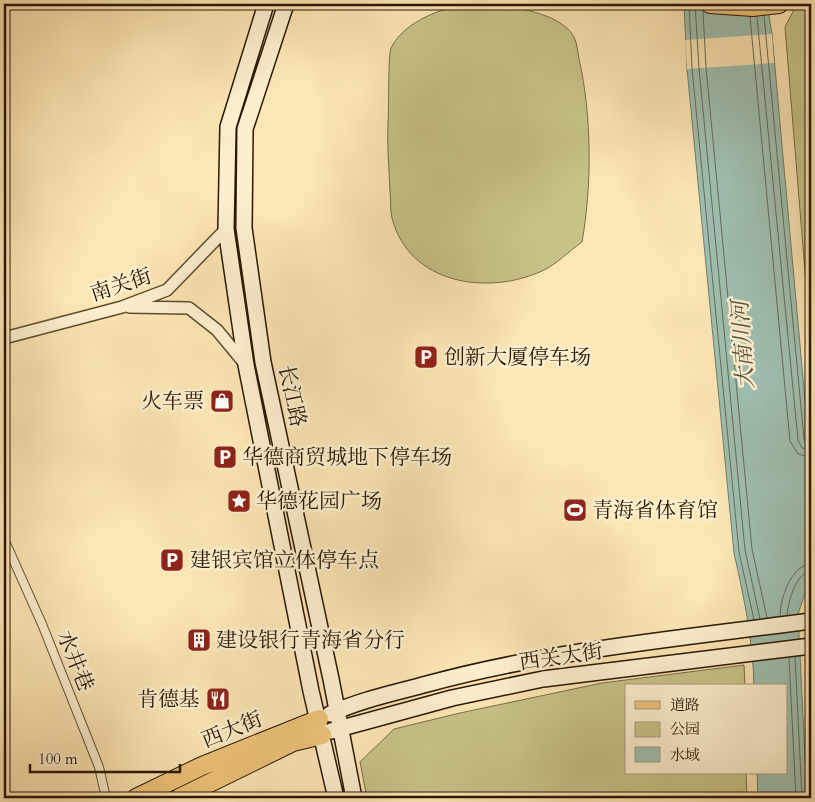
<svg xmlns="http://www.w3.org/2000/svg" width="815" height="802" viewBox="0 0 815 802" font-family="Cardo,'Noto Serif SC',serif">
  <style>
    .green { fill: #c7c388; stroke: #786d46 }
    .water { fill: #9fbfb0; stroke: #707c6b }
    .pier { fill: #fce6b4 }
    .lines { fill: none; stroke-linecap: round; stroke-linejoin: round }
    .shore { stroke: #646b5a; stroke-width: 1 }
    .pedestrian-casing { stroke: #5e4b30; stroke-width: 10 }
    .minor-casing { stroke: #5e4b30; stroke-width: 14 }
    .secondary-casing { stroke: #2a1704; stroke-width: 18 }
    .primary-casing { stroke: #2a1704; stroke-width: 20 }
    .trunk-casing { stroke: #2a1704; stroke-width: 20 }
    .pedestrian { stroke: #fdefce; stroke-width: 8 }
    .minor { stroke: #fdefce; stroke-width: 11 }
    .secondary { stroke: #fdefce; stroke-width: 15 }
    .primary { stroke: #eec37a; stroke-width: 18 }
    .trunk { stroke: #eec37a; stroke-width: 18 }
    .labels { text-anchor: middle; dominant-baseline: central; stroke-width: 5; stroke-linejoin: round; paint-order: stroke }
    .street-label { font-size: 21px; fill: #2a1704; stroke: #fdefce }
    .poi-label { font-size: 21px; fill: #2a1704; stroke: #fdefce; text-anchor: start }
    .water-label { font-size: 22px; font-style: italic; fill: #535240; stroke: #fdefce }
  </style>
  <rect width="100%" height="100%" fill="#fce6b4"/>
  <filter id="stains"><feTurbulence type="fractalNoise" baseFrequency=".004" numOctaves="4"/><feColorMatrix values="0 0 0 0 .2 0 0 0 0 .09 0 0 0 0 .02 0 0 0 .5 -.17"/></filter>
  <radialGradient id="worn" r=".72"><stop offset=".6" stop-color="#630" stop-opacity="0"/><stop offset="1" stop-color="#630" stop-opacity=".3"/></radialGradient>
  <path class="green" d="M472,4C499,4 560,10 574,37C577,43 578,53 579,59C592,115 592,186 582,242C569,251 556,265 542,271C487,296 409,284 392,218C390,210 391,200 390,191C389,168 387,146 388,123C389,110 388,55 391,48C405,20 444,7 472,4Z
    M797,4H811V345L785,27Z
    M744,665L745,686H626V773H746L747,798H367L360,762L394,729L460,713L602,683Z"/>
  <path class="water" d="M684,4H767L772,34L811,467V576L798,614L807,798H758L757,773H786V686H754C753,640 744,597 734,553L687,69Z"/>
  <path class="pier" d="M772,34L774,63L687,69L685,40Z"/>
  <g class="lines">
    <path class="shore" d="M689,4L692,68L739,552L754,620
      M695,4L699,68L745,550L760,619
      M703,11L706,67L752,549L767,618
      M764,16L804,439L806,443L811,444
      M750,17L790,441L798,454L811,458
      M757,17L798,440L802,448L811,450
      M787,615C788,602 796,572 811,571
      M780,616C780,599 791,565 811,564
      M795,657L802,798
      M789,658L796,798"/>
    <g class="pedestrian-casing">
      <path id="pedestrian" d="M4,539L42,624L99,767L106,798"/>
    </g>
    <g class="minor-casing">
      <path id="minor" d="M129,307L189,308L217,330L246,365
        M4,338L122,307L167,290L226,229"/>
    </g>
    <g class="secondary-casing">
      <path id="secondary" d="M266,4L228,127L226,229L246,365L311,691L336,798
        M286,4L245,129L244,228L263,362L331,679L354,798
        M330,714C360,700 394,693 427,684C552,650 683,638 811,621
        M331,731L452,698L543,679L811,646"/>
    </g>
    <g class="primary-casing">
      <path id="primary" d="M136,798L202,766L319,719
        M179,798L293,742L322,735"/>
    </g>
    <g class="trunk-casing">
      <path id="trunk" d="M710,4L753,7L779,4"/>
    </g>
    <use href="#pedestrian" class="pedestrian"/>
    <use href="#minor" class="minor"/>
    <use href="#secondary" class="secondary"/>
    <use href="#primary" class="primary"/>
    <use href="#trunk" class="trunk"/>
  </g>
  <defs>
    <g id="parking-square" transform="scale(1.25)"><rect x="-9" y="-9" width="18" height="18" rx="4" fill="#8f2418" stroke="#fdefce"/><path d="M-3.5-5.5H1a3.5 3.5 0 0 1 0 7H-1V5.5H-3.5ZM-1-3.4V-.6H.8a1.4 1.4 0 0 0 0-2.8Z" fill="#fff"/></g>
    <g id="shop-square" transform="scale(1.25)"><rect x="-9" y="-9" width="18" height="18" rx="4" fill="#8f2418" stroke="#fdefce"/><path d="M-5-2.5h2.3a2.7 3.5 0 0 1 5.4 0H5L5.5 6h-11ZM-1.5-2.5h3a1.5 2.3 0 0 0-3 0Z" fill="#fff"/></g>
    <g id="sight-square" transform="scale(1.25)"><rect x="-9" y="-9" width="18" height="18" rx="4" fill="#8f2418" stroke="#fdefce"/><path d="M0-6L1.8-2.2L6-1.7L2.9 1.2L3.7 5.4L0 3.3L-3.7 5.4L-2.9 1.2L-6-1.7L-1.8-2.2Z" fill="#fff"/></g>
    <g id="stadium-square" transform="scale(1.25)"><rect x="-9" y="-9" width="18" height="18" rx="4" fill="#8f2418" stroke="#fdefce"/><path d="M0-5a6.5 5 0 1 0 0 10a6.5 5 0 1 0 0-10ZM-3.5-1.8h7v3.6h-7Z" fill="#fff"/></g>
    <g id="building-square" transform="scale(1.25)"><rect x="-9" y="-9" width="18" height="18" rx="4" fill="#8f2418" stroke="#fdefce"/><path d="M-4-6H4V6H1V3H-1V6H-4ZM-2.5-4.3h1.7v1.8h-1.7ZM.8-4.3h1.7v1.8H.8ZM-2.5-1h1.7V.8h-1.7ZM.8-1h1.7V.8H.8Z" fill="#fff"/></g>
    <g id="restaurant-square" transform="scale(1.25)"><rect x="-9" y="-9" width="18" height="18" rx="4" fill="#8f2418" stroke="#fdefce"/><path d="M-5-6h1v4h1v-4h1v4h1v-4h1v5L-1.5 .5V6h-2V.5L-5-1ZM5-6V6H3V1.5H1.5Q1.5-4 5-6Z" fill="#fff"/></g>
  </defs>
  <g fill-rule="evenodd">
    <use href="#parking-square" x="426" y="357"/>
    <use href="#shop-square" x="222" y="401"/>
    <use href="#parking-square" x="225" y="457"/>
    <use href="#sight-square" x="239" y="501"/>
    <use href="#stadium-square" x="575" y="510"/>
    <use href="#parking-square" x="172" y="560"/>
    <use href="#building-square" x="199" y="640"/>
    <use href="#restaurant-square" x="218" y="699"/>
  </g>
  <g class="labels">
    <g class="street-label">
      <text transform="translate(121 285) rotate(-18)">南关街</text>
      <text transform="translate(292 396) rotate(78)">长江路</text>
      <text transform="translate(561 657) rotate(-8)">西关大街</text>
      <text transform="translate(75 661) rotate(68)">水井巷</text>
      <text transform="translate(232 730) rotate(-22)">西大街</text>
    </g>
    <g class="poi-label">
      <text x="444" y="357">创新大厦停车场</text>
      <text x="204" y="401" text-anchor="end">火车票</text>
      <text x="242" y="457">华德商贸城地下停车场</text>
      <text x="256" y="501">华德花园广场</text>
      <text x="592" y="510">青海省体育馆</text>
      <text x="190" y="560">建银宾馆立体停车点</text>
      <text x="216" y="640">建设银行青海省分行</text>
      <text x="200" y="699" text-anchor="end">肯德基</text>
    </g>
    <g class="water-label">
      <text transform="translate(743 345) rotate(-94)">大南川河</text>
    </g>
  </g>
  <rect width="815" height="802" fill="none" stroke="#fce6b4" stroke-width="20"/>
  <rect x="5" y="5" width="805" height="792" fill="none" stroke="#2a1704" stroke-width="2.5"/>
  <rect x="10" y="10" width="795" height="782" fill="none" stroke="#2a1704"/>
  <rect x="625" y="684" width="162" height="90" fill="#fdefce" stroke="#a9997d"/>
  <rect x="635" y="701" width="25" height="8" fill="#eec37a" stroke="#a9997d"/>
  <text x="670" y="710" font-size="15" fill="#2a1704">道路</text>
  <rect x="635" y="722" width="25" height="15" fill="#c7c388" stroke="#a9997d"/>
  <text x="670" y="734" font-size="15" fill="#2a1704">公园</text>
  <rect x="635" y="747" width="25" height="15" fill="#9fbfb0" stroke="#a9997d"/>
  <text x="670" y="760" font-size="15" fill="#2a1704">水域</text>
  <path d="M30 764v8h150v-8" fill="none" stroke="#2a1704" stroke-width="2.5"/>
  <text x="38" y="764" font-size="15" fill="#2a1704" stroke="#fdefce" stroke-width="4" paint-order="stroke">100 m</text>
  <rect width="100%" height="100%" filter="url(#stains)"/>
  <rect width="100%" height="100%" fill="url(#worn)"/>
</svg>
